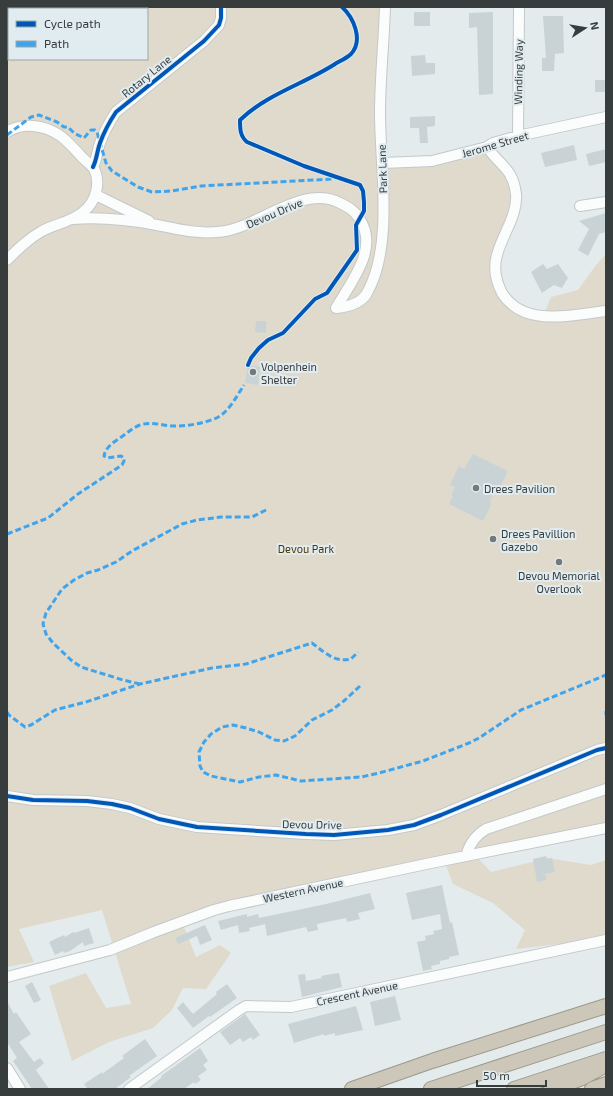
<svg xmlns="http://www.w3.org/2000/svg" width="613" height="1096" viewBox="0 0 613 1096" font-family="'Exo 2',sans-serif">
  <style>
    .green { fill: #e0dacd; fill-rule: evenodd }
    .building { fill: #c9d3d5 }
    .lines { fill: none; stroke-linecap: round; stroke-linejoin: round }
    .minor-casing { stroke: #c3c8c9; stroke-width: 12 }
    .highway-casing { stroke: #9c998a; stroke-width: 16 }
    .minor { stroke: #fbfcfc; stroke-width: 10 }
    .highway { stroke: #ccc7b9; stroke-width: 14 }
    .quiet { stroke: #3fa4ec; stroke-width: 3; stroke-dasharray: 6 3; stroke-linecap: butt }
    .cycleway-casing { stroke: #e1ecf0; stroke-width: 6 }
    .cycleway { stroke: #0057b8; stroke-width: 4 }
    .poi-dot { fill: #74797a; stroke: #e1ecf0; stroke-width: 1.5 }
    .labels { text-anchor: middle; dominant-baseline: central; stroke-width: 4; stroke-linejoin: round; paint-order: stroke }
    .street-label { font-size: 11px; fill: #373c3d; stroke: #e1ecf0 }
    .poi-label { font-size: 11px; fill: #373c3d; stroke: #e1ecf0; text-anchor: start }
    .park-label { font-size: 11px; fill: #503700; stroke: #e1ecf0 }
  </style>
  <rect width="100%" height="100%" fill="#e4ebec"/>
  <path class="green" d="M7,7H385L382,163H392L487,147L506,167L516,196L496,256L506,298L543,316L551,297L578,290L596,265L606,254V828L475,855L491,872L548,858L591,865L606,860V935L578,942L516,949L525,930L493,903L453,884L444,860L182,922L196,957L220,945L231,953L206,989L183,988L172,1010L153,1028L109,1042L72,1061L49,986L86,973L106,1008L131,1004L102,910L19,929L34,962L7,967ZM9,9H147V59H9Z"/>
  <path class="building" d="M414,12H430V26H414Z
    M493,12V94L479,95L477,27L469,28V13Z
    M543,16H563L564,53L555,54L554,71H542V58H546Z
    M425,55L426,63H435V74L412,76L411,56Z
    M595,80H606V92H595Z
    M435,116V126L427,127L428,143H420L419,128H410V117Z
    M574,145L577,160L545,167L541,153Z
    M606,149V162L589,166L586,154Z
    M606,213V232L599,234L588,256L578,250L589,229L579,221Z
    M543,264L547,269L558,264L568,278L562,288L554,285L542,293L531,272Z
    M256,321H266V333L255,332Z
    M248,365L260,367L258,385L245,383Z
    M473,454L508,471L500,487L496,488L490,500L491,505L483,521L449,504L453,496L451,495L455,487L450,485L459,466L464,469Z
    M546,856L547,859L552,858L555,872L545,874L546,880L537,882L533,859Z
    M442,885L450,923L452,922L459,955L449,957V959L440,961V964L431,966L432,969L423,971L417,942L426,940L425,936L434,934L433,931L442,929L440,914L412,920L406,893Z
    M370,893L375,909L358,913L360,919L347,922L346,918L317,924L318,930L308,932L306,927L267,936L265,924L249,928L250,931L239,933L238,925L221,930L218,921L247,914V917L258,914L259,918L326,904Z
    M205,925L212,940L200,945L197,936L178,944L175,938Z
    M89,928L94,943L84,946L83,942L70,951L64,953L63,951L55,955L49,942L64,935L65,937L73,932L74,933Z
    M339,973L342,987L302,997L298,975L305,974L306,981L322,978L321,976L326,975Z
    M32,982L41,1000L34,1003L25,986Z
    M227,984L237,998L210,1017L209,1016L193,1028L177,1008L183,1002L193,1014L217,994L216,992Z
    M395,996L401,1020L375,1026L370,1002Z
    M7,1001L14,1014L16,1012L31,1034L19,1042L34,1062L40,1058L44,1063L36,1070L49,1089H32L13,1061L17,1058L7,1042Z
    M356,1006L363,1030L335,1036V1033L324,1036V1034L294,1043L288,1024Z
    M245,1014L260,1035L253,1040L251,1037L243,1042L240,1038L230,1045L220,1032Z
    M145,1039L157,1056L129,1076L131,1077L115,1089H88L84,1084L102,1072V1074L124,1058L122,1056Z
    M200,1048L208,1061L203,1065L207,1070L198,1076L201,1080L195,1084L194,1082L184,1089H147L162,1077L161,1076Z"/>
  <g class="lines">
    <g class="minor-casing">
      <path id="minor" d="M115,9L120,7
        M7,17L9,20
        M7,132C23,122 44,125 59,135C67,140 74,149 81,156C84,160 91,164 94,169C101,183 96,202 83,212C71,222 55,224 42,231C28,239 18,249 7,260
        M518,136L519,7
        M487,147C500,166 513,168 516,194C518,215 502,235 497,255C493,268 496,281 502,293C524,328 572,315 606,311
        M382,163L432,161L487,147L493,143L518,136L606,117
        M93,167C97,159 97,151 100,143C104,132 110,121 116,112L204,41L219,25L221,18V7
        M96,195L149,221
        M580,206L606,202
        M73,219C100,217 130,220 157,225C177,229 196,234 217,232C257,230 300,183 340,203C348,207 354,210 359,218C380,248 351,282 336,308
        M336,308C347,307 361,304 367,293C394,245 380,167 380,113C380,78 384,42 385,7
        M7,796L33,800L87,801L112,804L130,808L159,819L197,827L306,834L334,835L388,830L414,825L441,815L597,750L606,748
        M466,856C469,845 476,835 486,829L606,789
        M7,977L110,950L154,932L214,910L229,906L431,863L606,828
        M7,1068L20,1089
        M129,1089L239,1010L246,1006L291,1007L606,940"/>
    </g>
    <g class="highway-casing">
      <path id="highway" d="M352,1089L432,1061L606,1006
        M431,1089L606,1032
        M514,1089L606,1059
        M551,1089L580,1079L602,1067
        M592,1089L606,1084"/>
    </g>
    <use href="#minor" class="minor"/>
    <use href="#highway" class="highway"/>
    <path class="quiet" d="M7,135L31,117L39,115L57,122L64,127H68L74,133L84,138L91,130H95L97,132L106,163L112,171L138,187L152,192L172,191L201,186L333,179
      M7,534L48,518L78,494L122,465L124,461V458L121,456L107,458L104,456C105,449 111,444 117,440C125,435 132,428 140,425C152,421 163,426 174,426C187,426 201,424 214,419C228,414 236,397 244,385
      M140,684L123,680L81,667L71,660L53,643L46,634L43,624L46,613L62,589L74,580L87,573L98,570L116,562L132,551L182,524L197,520L221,517H252L268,509
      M360,686L345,700L332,710L312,720L295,736L284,741L275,740L259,732L246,728L233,725L222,727L211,734L204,742L199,752L200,766L203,772L211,776L240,782L259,777L276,775L301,781L361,777L379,773L423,761L469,743L479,738L521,710L606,675
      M606,711V715
      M7,712L9,715L25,727L31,725L55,710L86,702L140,684L212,668L246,664L312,643C324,652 335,663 351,659L358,652"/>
    <g class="cycleway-casing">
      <path id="cycleway" d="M93,167C97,159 97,151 100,143C104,132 110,121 116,112L204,41L219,25L221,18V7
        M248,365L251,358L259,348L268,340L283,333L315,299L327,293L357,250L356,225L364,211V202L363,191L360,185L304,166L247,142C240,136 240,129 240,120C267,94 304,84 335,64C340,61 347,58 351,54C364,40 353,17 342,7
        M7,796L33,800L87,801L112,804L130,808L159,819L197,827L306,834L334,835L388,830L414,825L441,815L597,750L606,748"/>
    </g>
    <use href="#cycleway" class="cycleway"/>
  </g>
  <g class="poi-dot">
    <circle cx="253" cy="372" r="4"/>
    <circle cx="476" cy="488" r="4"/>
    <circle cx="493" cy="539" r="4"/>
    <circle cx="559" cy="562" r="4"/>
  </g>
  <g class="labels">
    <g class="street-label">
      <text transform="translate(518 72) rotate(-89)">Winding Way</text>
      <text transform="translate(146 76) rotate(-39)">Rotary Lane</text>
      <text transform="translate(495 144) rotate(-16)">Jerome Street</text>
      <text transform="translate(382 169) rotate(-92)">Park Lane</text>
      <text transform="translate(274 213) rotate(-23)">Devou Drive</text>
      <text transform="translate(312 824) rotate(1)">Devou Drive</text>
      <text transform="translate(303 890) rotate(-12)">Western Avenue</text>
      <text transform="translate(357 993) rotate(-12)">Crescent Avenue</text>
    </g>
    <g class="poi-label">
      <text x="261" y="366">Volpenhein<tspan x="261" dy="13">Shelter</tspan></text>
      <text x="484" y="488">Drees Pavilion</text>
      <text x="501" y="533">Drees Pavillion<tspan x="501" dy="13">Gazebo</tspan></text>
      <text x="559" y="575" text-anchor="middle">Devou Memorial<tspan x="559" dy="13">Overlook</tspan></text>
    </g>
    <g class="park-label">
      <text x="306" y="548">Devou Park</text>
    </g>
  </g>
  <rect width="613" height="1096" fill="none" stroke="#373c3d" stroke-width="16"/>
  <rect x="8" y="8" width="140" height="52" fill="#e1ecf0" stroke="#9da6a8"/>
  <rect x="16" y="21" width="20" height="6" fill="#0057b8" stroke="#9da6a8"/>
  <text x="44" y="28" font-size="12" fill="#373c3d">Cycle path</text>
  <rect x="16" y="41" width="20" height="6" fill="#3fa4ec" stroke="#9da6a8"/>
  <text x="44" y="48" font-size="12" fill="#373c3d">Path</text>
  <g transform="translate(585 28) rotate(78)" stroke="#e1ecf0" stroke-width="3" paint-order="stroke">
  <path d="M0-3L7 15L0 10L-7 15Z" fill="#373c3d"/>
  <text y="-6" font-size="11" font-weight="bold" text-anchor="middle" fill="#373c3d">N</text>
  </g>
  <path d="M477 1080v6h69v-6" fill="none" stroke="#373c3d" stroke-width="2"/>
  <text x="483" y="1080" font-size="12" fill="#373c3d" stroke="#e1ecf0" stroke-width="3" paint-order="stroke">50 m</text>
</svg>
